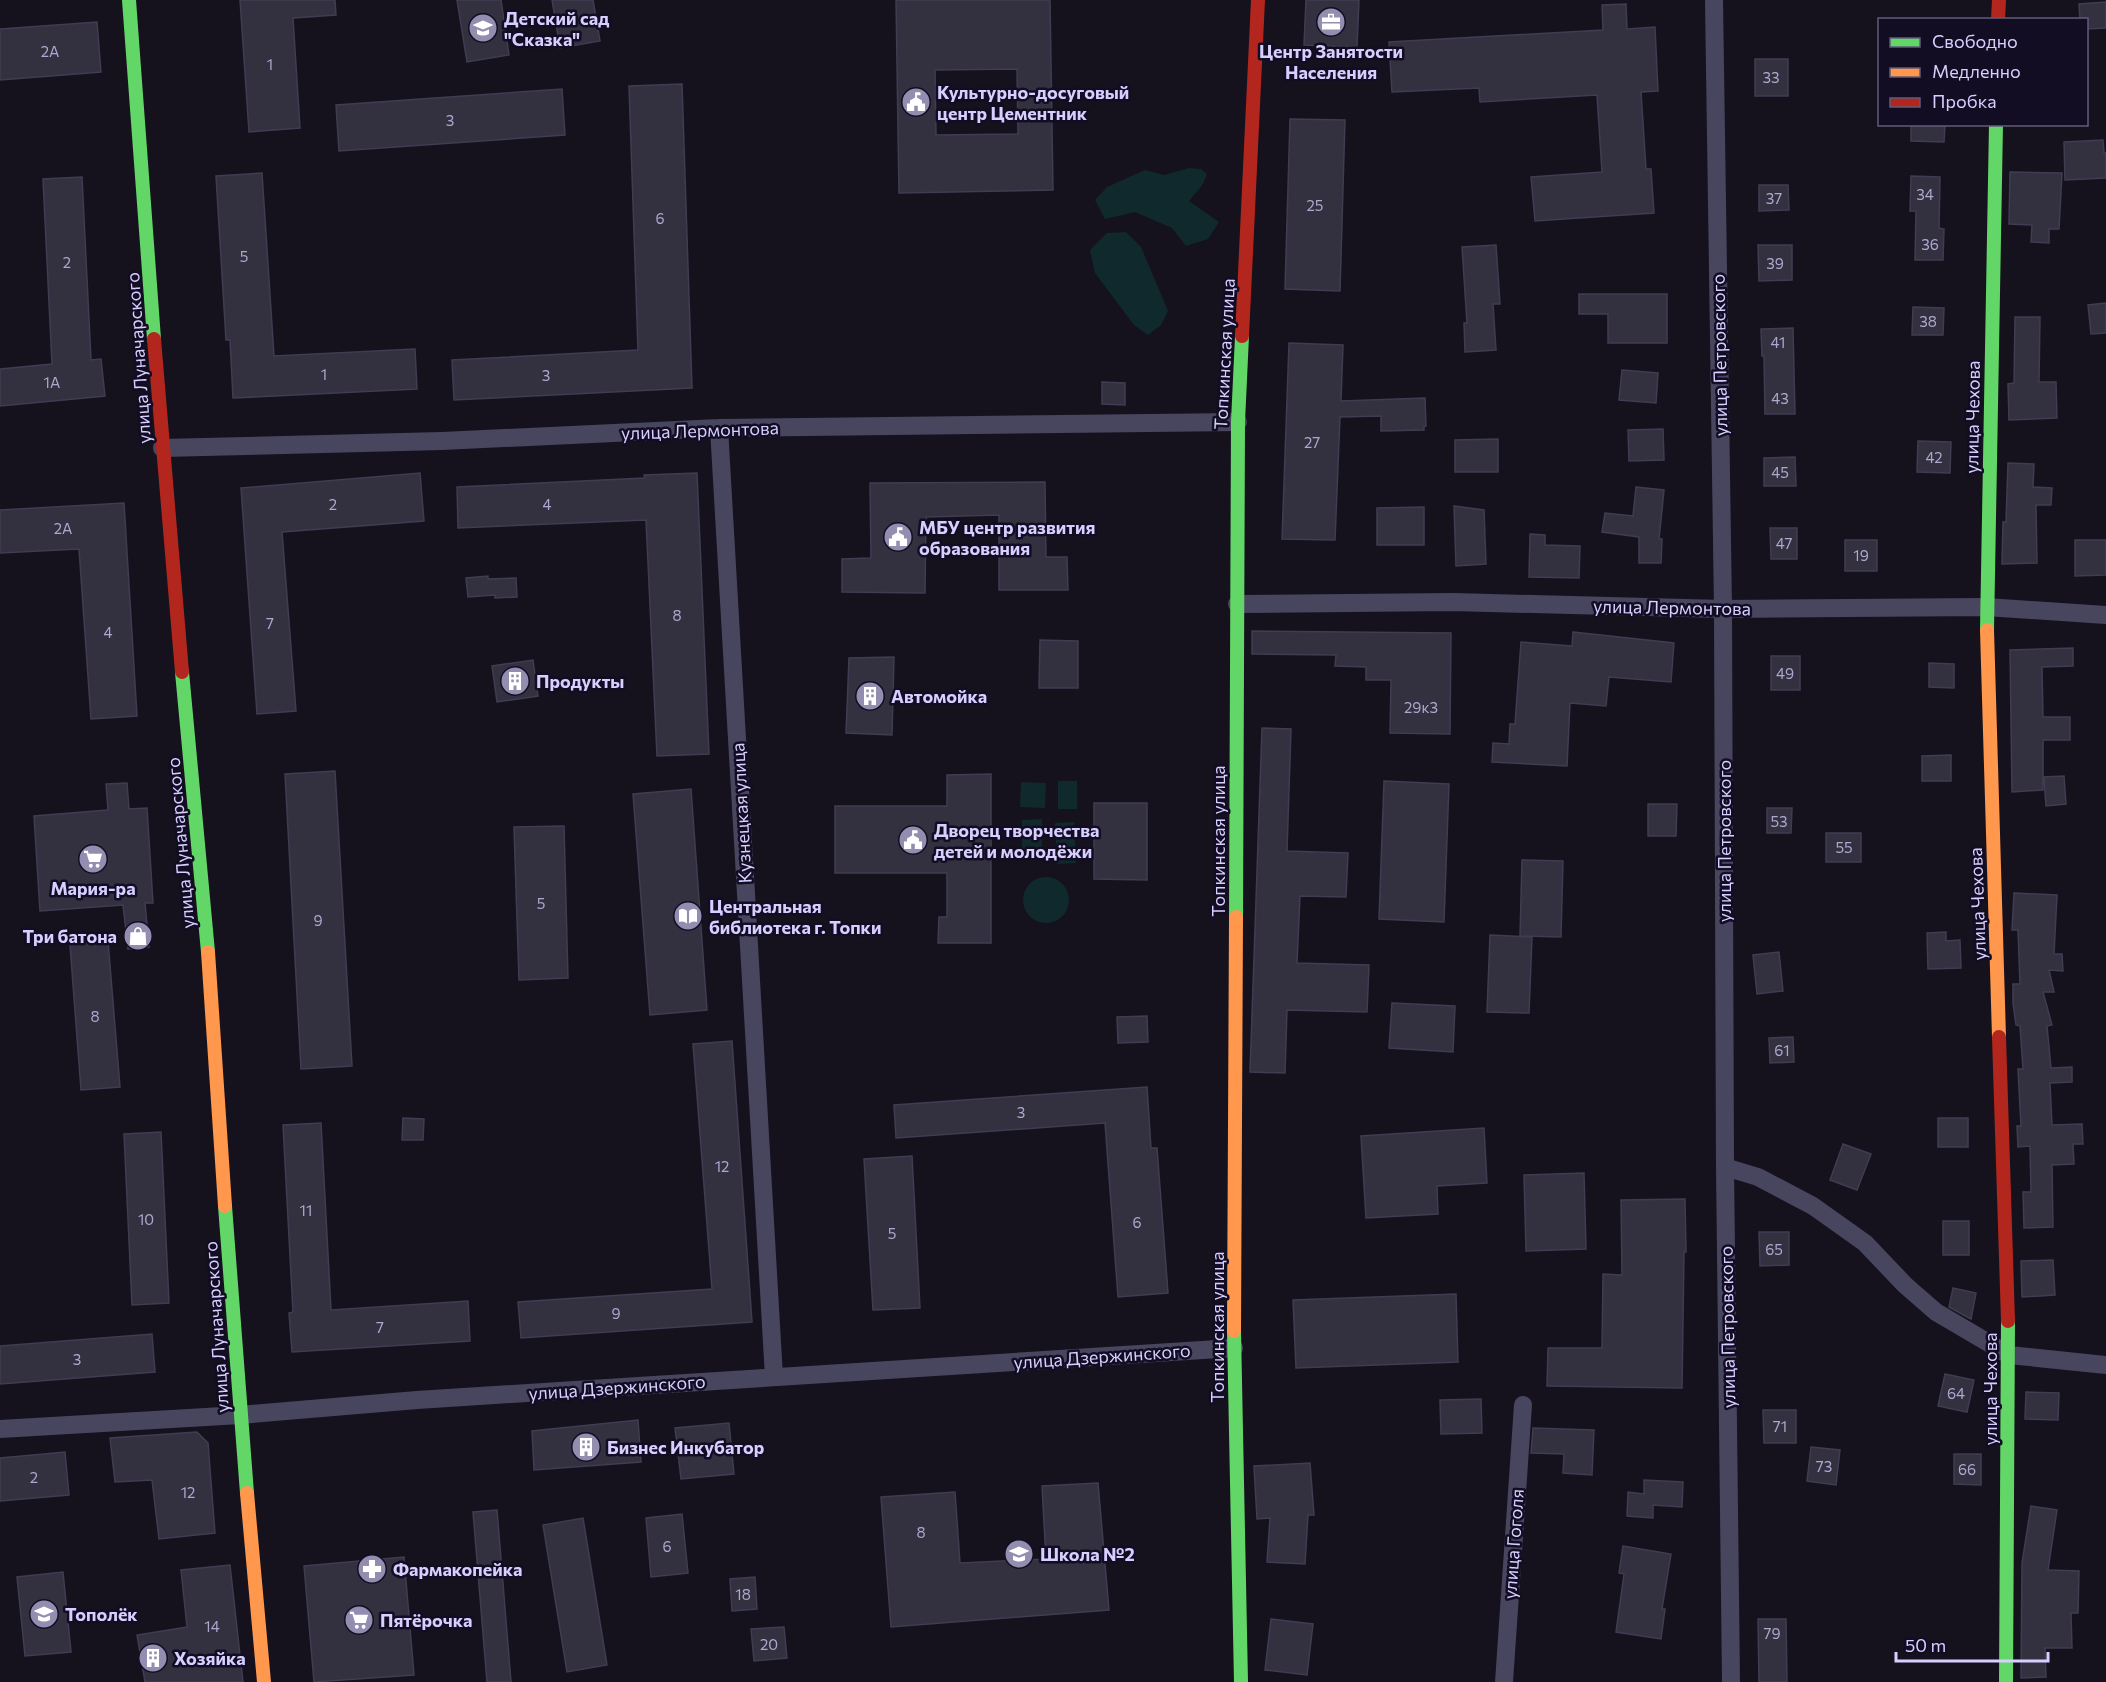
<svg xmlns="http://www.w3.org/2000/svg" width="2106" height="1682" viewBox="0 0 2106 1682" font-family="Commissioner,sans-serif">
  <style>
    .green { fill: #10292c }
    .building { fill: #333040; stroke: #413c52; stroke-width: 1.5; fill-rule: evenodd }
    .lines { fill: none; stroke-linecap: round; stroke-linejoin: round }
    .street { stroke: #48465f; stroke-width: 18 }
    .fast { stroke: #63d668; stroke-width: 14 }
    .slow { stroke: #ff974d; stroke-width: 14 }
    .jam { stroke: #b3261e; stroke-width: 14 }
    .labels { text-anchor: middle; dominant-baseline: central; stroke-width: 5; stroke-linejoin: round; paint-order: stroke }
    .number-label { font-size: 15px; fill: #aea7cf }
    .poi-label { font-size: 18px; font-weight: bold; fill: #d7cfff; stroke: #120d23; text-anchor: start }
    .street-label { font-size: 18px; fill: #d7cfff; stroke: #120d23 }
  </style>
  <rect width="100%" height="100%" fill="#15121e"/>
  <path class="green" d="M1189,168L1201,169L1207,174L1203,184L1189,201L1219,222L1208,239L1186,246L1172,228L1135,212L1105,219L1095,200L1107,187L1145,170L1164,175Z
    M1126,232L1141,247L1168,311L1161,325L1148,335L1134,325L1095,273L1090,250L1107,233Z
    M1058,781H1077V809H1058Z
    M1021,782L1046,783L1045,808L1020,807Z
    M1042,819V859H1022V820Z
    M1074,822L1076,863L1057,864L1055,823Z
    M1023 900a23 23 0 1 1 46 0a23 23 0 1 1-46 0Z"/>
  <path class="building" d="M240,0H335L336,15L293,18L300,128L249,132Z
    M457,0H501L509,55L467,62Z
    M552,0H593L600,41L560,48Z
    M896,0H1050L1053,190L899,193ZM1017,69L1018,134L936,135L935,70Z
    M1306,0H1359L1357,47L1304,45Z
    M2106,2V28L2086,29V20H2080L2079,4Z
    M1626,4L1627,29L1655,27L1658,91L1641,92L1646,169H1651L1654,213L1535,221L1531,177L1602,172L1597,95L1480,102L1479,88L1392,92L1389,42L1603,30L1602,5Z
    M97,22L101,72L0,80V29Z
    M1755,59H1788V96H1755Z
    M682,84L692,388L454,400L452,360L638,350L629,86Z
    M562,89L565,135L339,151L336,105Z
    M1290,119L1345,120L1340,291L1285,289Z
    M1911,124H1945L1944,142L1911,141Z
    M2103,140L2104,153H2106V178L2065,180L2064,142Z
    M2010,172L2062,173L2059,229H2049V243L2031,242L2032,225L2009,224Z
    M262,173L274,356L415,349L417,389L233,398L230,340H226L216,176Z
    M1911,176L1940,177L1939,228L1944,229L1943,260H1915L1916,211H1910Z
    M82,177L91,360L101,359L105,396L0,406V369L52,364L43,179Z
    M1759,185H1788L1789,210L1759,211Z
    M1496,245L1500,304H1493L1496,350L1465,352L1464,323H1467L1462,247Z
    M1758,245H1792V280L1759,281Z
    M1579,294H1667V343H1608V314H1579Z
    M2106,303V333L2091,334L2088,305Z
    M1913,307L1944,308L1943,335H1912Z
    M2015,317H2040L2039,382H2056L2057,418L2009,420L2008,384L2014,383Z
    M1793,328L1795,414H1765L1764,356H1762L1761,329Z
    M1289,343L1343,345L1341,401L1425,398L1426,426H1424V430L1381,431V416L1340,417L1335,540L1282,539Z
    M1622,370L1658,373L1656,403L1619,400Z
    M1102,382L1125,383V405L1102,404Z
    M1663,429L1664,460L1629,461L1628,430Z
    M1498,439V472H1455V440Z
    M1918,441L1951,442L1950,473L1917,472Z
    M1795,457L1796,486H1764V458Z
    M2008,463L2034,464L2033,487L2052,488L2051,505H2036L2037,563L2002,564L2003,522H2006Z
    M420,473L424,521L282,532L296,711L257,714L241,488Z
    M697,473L709,754L657,756L646,520L458,528L457,487L645,478L644,475Z
    M1045,482L1046,557H1067L1068,590H999V515L926,517L925,593L842,592V559L871,558L870,483Z
    M1636,487L1664,490L1659,539H1662L1661,563H1639V537L1602,532L1605,513L1633,516Z
    M124,503L137,716L91,719L79,549L0,553V510Z
    M1454,506L1484,510L1486,564L1456,566Z
    M1424,507V545H1377V508Z
    M1770,528H1797V559H1771Z
    M1530,534L1545,535V545L1580,546L1579,578L1529,577Z
    M1845,540H1877V571H1845Z
    M2075,540H2106V575L2075,576Z
    M488,576V579L516,578L517,597L495,598V595L468,597L466,578Z
    M1252,631L1451,633L1450,734L1390,733L1391,680H1366V667L1335,666L1336,655L1252,654Z
    M1573,632L1674,643L1671,682L1609,677L1606,706L1570,703L1567,766L1492,762L1493,743L1509,744L1510,724H1515L1521,642L1572,646Z
    M1040,640L1078,641V688H1039Z
    M2073,648V666L2042,667L2043,717H2070V740H2043V790L2012,792L2010,650Z
    M1771,656H1800V690H1771Z
    M894,657L892,735L846,733L849,658Z
    M533,660L538,696L497,702L492,666Z
    M1929,663L1954,664V688L1929,687Z
    M1262,728L1291,729L1287,851L1348,853L1346,897L1300,896L1297,963L1369,965L1367,1012L1287,1010L1285,1073L1250,1072Z
    M1951,755V781H1922V756Z
    M335,771L352,1066L301,1069L285,774Z
    M991,774V943H938L939,917H947V873H835V806H947V775Z
    M2064,776L2066,804L2046,806L2044,777Z
    M1384,781L1449,784L1444,922L1379,919Z
    M127,783L129,809L147,808L153,903H145L149,947L128,949L123,905L40,911L34,816L108,810L106,784Z
    M691,789L707,1010L650,1015L633,794Z
    M1094,803H1147V880L1094,879Z
    M1648,804H1677L1676,836H1648Z
    M1767,808H1792L1791,833H1767Z
    M564,826L568,978L519,980L514,827Z
    M1826,833H1861V862H1826Z
    M1522,860L1563,861L1561,937L1520,936Z
    M2014,893L2057,895L2054,954H2062L2063,971L2049,970L2054,992H2043L2052,1025L2047,1026L2051,1068L2072,1067V1082L2050,1083L2052,1125L2082,1124L2083,1144H2073L2074,1164L2052,1165L2053,1227L2024,1228L2023,1192H2031L2030,1146L2018,1147L2017,1126H2021L2018,1069H2023L2020,1026L2016,1025L2013,1003V984H2020L2018,930H2012Z
    M1946,932V941L1960,940L1961,968L1928,969L1927,933Z
    M1490,935L1532,937L1529,1013L1487,1012Z
    M108,941L120,1087L81,1090L70,945Z
    M1779,952L1783,991L1757,994L1753,955Z
    M1392,1003L1455,1006L1453,1052L1389,1048Z
    M1147,1016L1148,1042L1118,1043L1117,1017Z
    M1793,1037L1794,1062L1770,1063L1769,1038Z
    M732,1041L752,1322L521,1338L518,1302L712,1289L693,1044Z
    M1147,1087L1151,1148H1157L1168,1293L1118,1297L1105,1123L896,1138L894,1105Z
    M403,1118L424,1119L423,1140H402Z
    M1938,1118H1968V1147H1938Z
    M321,1123L331,1310L468,1301L470,1341L292,1352L289,1313L293,1312L283,1125Z
    M1484,1128L1487,1183L1437,1186L1438,1214L1366,1218L1361,1136Z
    M161,1132L169,1303L132,1305L124,1134Z
    M1843,1144L1871,1154L1857,1190L1830,1180Z
    M912,1156L920,1308L873,1310L864,1159Z
    M1584,1173L1586,1249L1526,1251L1524,1175Z
    M1685,1199L1686,1252H1684L1682,1388L1547,1386L1548,1348H1602L1603,1274L1622,1275L1621,1200Z
    M1943,1221H1969V1255H1943Z
    M1759,1232H1789V1265L1760,1266Z
    M2053,1260L2055,1295L2022,1297L2021,1261Z
    M1953,1288L1976,1293L1971,1319L1949,1307Z
    M1456,1294L1458,1362L1296,1368L1293,1300Z
    M152,1334L155,1372L0,1384V1346Z
    M1945,1374L1974,1380L1967,1412L1938,1406Z
    M2026,1392L2059,1393L2058,1420L2025,1419Z
    M1481,1399L1482,1433L1441,1434L1440,1400Z
    M1763,1410H1796V1443H1764Z
    M638,1420L641,1462L534,1470L532,1431Z
    M729,1423L734,1474L681,1479L675,1428Z
    M1533,1428L1594,1430L1592,1475L1563,1473L1564,1454L1531,1453Z
    M197,1432L208,1443L215,1533L159,1539L152,1480L115,1482L110,1438Z
    M1811,1447L1840,1450L1836,1485L1807,1481Z
    M65,1452L69,1495L0,1501V1458Z
    M1954,1454H1981V1485L1954,1484Z
    M1310,1463L1314,1515H1308L1305,1564L1267,1562L1270,1518L1257,1519L1254,1466Z
    M1644,1480L1683,1482L1682,1507L1653,1505V1518L1627,1516L1628,1492L1644,1494Z
    M1098,1483L1109,1610L891,1627L881,1497L955,1492L960,1563L1046,1559L1042,1486Z
    M2031,1506L2057,1510L2048,1570L2079,1571L2078,1613H2071L2072,1648H2045L2046,1677L2021,1678L2022,1563Z
    M497,1510L511,1682H487L473,1512Z
    M682,1514L688,1573L651,1577L646,1518Z
    M583,1518L607,1665L567,1672L543,1525Z
    M1623,1546L1671,1554L1662,1609H1665L1661,1639L1616,1632L1624,1574L1619,1573Z
    M404,1557L414,1675L314,1682L304,1566Z
    M230,1565L243,1682H145L137,1635L187,1627L181,1570Z
    M63,1572L71,1652L25,1656L17,1577Z
    M755,1577L757,1609L732,1611L730,1579Z
    M1271,1619L1313,1624L1307,1675L1265,1670Z
    M1758,1619H1786L1787,1682H1759Z
    M784,1627L787,1658L754,1661L751,1629Z"/>
  <g class="lines">
    <path class="street" d="M1714,0L1723,609L1725,1167L1731,1682
      M719,428L774,1377
      M162,448L442,441L719,428L1238,422
      M1237,604L1453,602L1723,609L1986,607L2106,615
      M1725,1167L1758,1177L1813,1206L1865,1243L1905,1285L1936,1312L2009,1355L2106,1365
      M0,1429L240,1415L417,1400L1234,1348
      M1504,1682L1523,1405"/>
    <path class="fast" d="M129,0L154,339
      M1987,630L1996,124
      M182,672L208,952
      M1236,917L1238,422L1242,336
      M225,1206L247,1493
      M1234,1331L1241,1682
      M2006,1682L2008,1321"/>
    <path class="slow" d="M1987,630L1999,1037
      M208,952L225,1206
      M1234,1331L1236,917
      M247,1493L264,1682"/>
    <path class="jam" d="M1998,20L1999,0
      M1242,336L1258,0
      M154,339L182,672
      M1999,1037L2008,1321"/>
  </g>
  <defs>
    <g id="office-disc" transform="scale(1.5)"><circle r="9.5" fill="#938db0" stroke="#120d23"/><path d="M-6-3h4V-5.5h4V-3h4V5H-6ZM-1-4.5V-3h2v-1.5ZM-6 0V1H6V0Z" fill="#fff"/></g>
    <g id="school-disc" transform="scale(1.5)"><circle r="9.5" fill="#938db0" stroke="#120d23"/><path d="M0-5L7-2L0 1L-7-2ZM-4 1L0 2.5L4 1V4Q0 6-4 4Z" fill="#fff"/></g>
    <g id="civic-disc" transform="scale(1.5)"><circle r="9.5" fill="#938db0" stroke="#120d23"/><path d="M-.6-6.5H3V-4.5H.6V-3L4-1V1h2V6H-6V1h2V-1L-.6-3ZM-1.2 2.5V6h2.4V2.5Z" fill="#fff"/></g>
    <g id="building-disc" transform="scale(1.5)"><circle r="9.5" fill="#938db0" stroke="#120d23"/><path d="M-4-6H4V6H1V3H-1V6H-4ZM-2.5-4.3h1.7v1.8h-1.7ZM.8-4.3h1.7v1.8H.8ZM-2.5-1h1.7V.8h-1.7ZM.8-1h1.7V.8H.8Z" fill="#fff"/></g>
    <g id="supermarket-disc" transform="scale(1.5)"><circle r="9.5" fill="#938db0" stroke="#120d23"/><path d="M-6-5.5h2.5l.6 2H6L4.5 2H-2.5L-4.4-4H-6ZM-1.5 3.2a1.3 1.3 0 1 0 .1 0ZM3 3.2a1.3 1.3 0 1 0 .1 0Z" fill="#fff"/></g>
    <g id="library-disc" transform="scale(1.5)"><circle r="9.5" fill="#938db0" stroke="#120d23"/><path d="M-6-4Q-3-5.5-.7-3.5V5Q-3 3-6 4ZM6-4Q3-5.5 .7-3.5V5Q3 3 6 4Z" fill="#fff"/></g>
    <g id="shop-disc" transform="scale(1.5)"><circle r="9.5" fill="#938db0" stroke="#120d23"/><path d="M-5-2.5h2.3a2.7 3.5 0 0 1 5.4 0H5L5.5 6h-11ZM-1.5-2.5h3a1.5 2.3 0 0 0-3 0Z" fill="#fff"/></g>
    <g id="pharmacy-disc" transform="scale(1.5)"><circle r="9.5" fill="#938db0" stroke="#120d23"/><path d="M-2-6h4v4h4v4h-4v4h-4v-4h-4v-4h4Z" fill="#fff"/></g>
  </defs>
  <g fill-rule="evenodd">
    <use href="#office-disc" x="1331" y="22"/>
    <use href="#school-disc" x="483" y="28"/>
    <use href="#civic-disc" x="916" y="102"/>
    <use href="#civic-disc" x="898" y="537"/>
    <use href="#building-disc" x="515" y="681"/>
    <use href="#building-disc" x="870" y="696"/>
    <use href="#civic-disc" x="913" y="840"/>
    <use href="#supermarket-disc" x="93" y="859"/>
    <use href="#library-disc" x="688" y="916"/>
    <use href="#shop-disc" x="138" y="936"/>
    <use href="#building-disc" x="586" y="1447"/>
    <use href="#school-disc" x="1019" y="1554"/>
    <use href="#pharmacy-disc" x="372" y="1569"/>
    <use href="#school-disc" x="44" y="1614"/>
    <use href="#supermarket-disc" x="359" y="1620"/>
    <use href="#building-disc" x="153" y="1658"/>
  </g>
  <g class="labels">
    <g class="number-label">
      <text x="50" y="51">2А</text>
      <text x="270" y="64">1</text>
      <text x="1771" y="77">33</text>
      <text x="450" y="120">3</text>
      <text x="1925" y="194">34</text>
      <text x="1774" y="198">37</text>
      <text x="1315" y="205">25</text>
      <text x="660" y="218">6</text>
      <text x="1930" y="244">36</text>
      <text x="244" y="256">5</text>
      <text x="67" y="262">2</text>
      <text x="1775" y="263">39</text>
      <text x="1928" y="321">38</text>
      <text x="1778" y="342">41</text>
      <text x="324" y="374">1</text>
      <text x="546" y="375">3</text>
      <text x="52" y="382">1А</text>
      <text x="1780" y="398">43</text>
      <text x="1312" y="442">27</text>
      <text x="1934" y="457">42</text>
      <text x="1780" y="472">45</text>
      <text x="333" y="504">2</text>
      <text x="547" y="504">4</text>
      <text x="63" y="528">2А</text>
      <text x="1784" y="543">47</text>
      <text x="1861" y="555">19</text>
      <text x="677" y="615">8</text>
      <text x="270" y="623">7</text>
      <text x="108" y="632">4</text>
      <text x="1785" y="673">49</text>
      <text x="1421" y="707">29к3</text>
      <text x="1779" y="821">53</text>
      <text x="1844" y="847">55</text>
      <text x="541" y="903">5</text>
      <text x="318" y="920">9</text>
      <text x="95" y="1016">8</text>
      <text x="1782" y="1050">61</text>
      <text x="1021" y="1112">3</text>
      <text x="722" y="1166">12</text>
      <text x="306" y="1210">11</text>
      <text x="146" y="1219">10</text>
      <text x="1137" y="1222">6</text>
      <text x="892" y="1233">5</text>
      <text x="1774" y="1249">65</text>
      <text x="616" y="1313">9</text>
      <text x="380" y="1327">7</text>
      <text x="77" y="1359">3</text>
      <text x="1956" y="1393">64</text>
      <text x="1780" y="1426">71</text>
      <text x="1824" y="1466">73</text>
      <text x="1967" y="1469">66</text>
      <text x="34" y="1477">2</text>
      <text x="188" y="1492">12</text>
      <text x="921" y="1532">8</text>
      <text x="667" y="1546">6</text>
      <text x="743" y="1594">18</text>
      <text x="212" y="1626">14</text>
      <text x="1772" y="1633">79</text>
      <text x="769" y="1644">20</text>
    </g>
    <g class="poi-label">
      <text x="504" y="18">Детский сад<tspan x="504" dy="21">"Сказка"</tspan></text>
      <text x="1331" y="51" text-anchor="middle">Центр Занятости<tspan x="1331" dy="21">Населения</tspan></text>
      <text x="937" y="92">Культурно-досуговый<tspan x="937" dy="21">центр Цементник</tspan></text>
      <text x="919" y="527">МБУ центр развития<tspan x="919" dy="21">образования</tspan></text>
      <text x="536" y="681">Продукты</text>
      <text x="891" y="696">Автомойка</text>
      <text x="934" y="830">Дворец творчества<tspan x="934" dy="21">детей и молодёжи</tspan></text>
      <text x="93" y="888" text-anchor="middle">Мария-ра</text>
      <text x="709" y="906">Центральная<tspan x="709" dy="21">библиотека г. Топки</tspan></text>
      <text x="117" y="936" text-anchor="end">Три батона</text>
      <text x="607" y="1447">Бизнес Инкубатор</text>
      <text x="1040" y="1554">Школа №2</text>
      <text x="393" y="1569">Фармакопейка</text>
      <text x="65" y="1614">Тополёк</text>
      <text x="380" y="1620">Пятёрочка</text>
      <text x="174" y="1658">Хозяйка</text>
    </g>
    <g class="street-label">
      <text transform="translate(1224 354) rotate(-87)">Топкинская улица</text>
      <text transform="translate(1719 355) rotate(-91)">улица Петровского</text>
      <text transform="translate(138 358) rotate(-94)">улица Луначарского</text>
      <text transform="translate(1972 417) rotate(-89)">улица Чехова</text>
      <text transform="translate(700 430) rotate(-2)">улица Лермонтова</text>
      <text transform="translate(1672 607) rotate(1)">улица Лермонтова</text>
      <text transform="translate(741 813) rotate(-93)">Кузнецкая улица</text>
      <text transform="translate(1218 841) rotate(-90)">Топкинская улица</text>
      <text transform="translate(1724 841) rotate(-90)">улица Петровского</text>
      <text transform="translate(180 843) rotate(-95)">улица Луначарского</text>
      <text transform="translate(1977 904) rotate(-92)">улица Чехова</text>
      <text transform="translate(216 1327) rotate(-94)">улица Луначарского</text>
      <text transform="translate(1217 1327) rotate(-90)">Топкинская улица</text>
      <text transform="translate(1727 1327) rotate(-91)">улица Петровского</text>
      <text transform="translate(1102 1356) rotate(-4)">улица Дзержинского</text>
      <text transform="translate(617 1387) rotate(-4)">улица Дзержинского</text>
      <text transform="translate(1990 1389) rotate(-90)">улица Чехова</text>
      <text transform="translate(1513 1544) rotate(-86)">улица Гоголя</text>
    </g>
  </g>
  <rect x="1878" y="18" width="210" height="108" fill="#120d23" stroke="#615b7b" stroke-width="1.5"/>
  <rect x="1890" y="38" width="30" height="9" fill="#63d668" stroke="#615b7b" stroke-width="1.5"/>
  <text x="1932" y="48" font-size="18" fill="#d7cfff">Свободно</text>
  <rect x="1890" y="68" width="30" height="9" fill="#ff974d" stroke="#615b7b" stroke-width="1.5"/>
  <text x="1932" y="78" font-size="18" fill="#d7cfff">Медленно</text>
  <rect x="1890" y="98" width="30" height="9" fill="#b3261e" stroke="#615b7b" stroke-width="1.5"/>
  <text x="1932" y="108" font-size="18" fill="#d7cfff">Пробка</text>
  <path d="M1896 1652v9h152v-9" fill="none" stroke="#d7cfff" stroke-width="3"/>
  <text x="1905" y="1652" font-size="18" fill="#d7cfff" stroke="#120d23" stroke-width="4.5" paint-order="stroke">50 m</text>
</svg>
